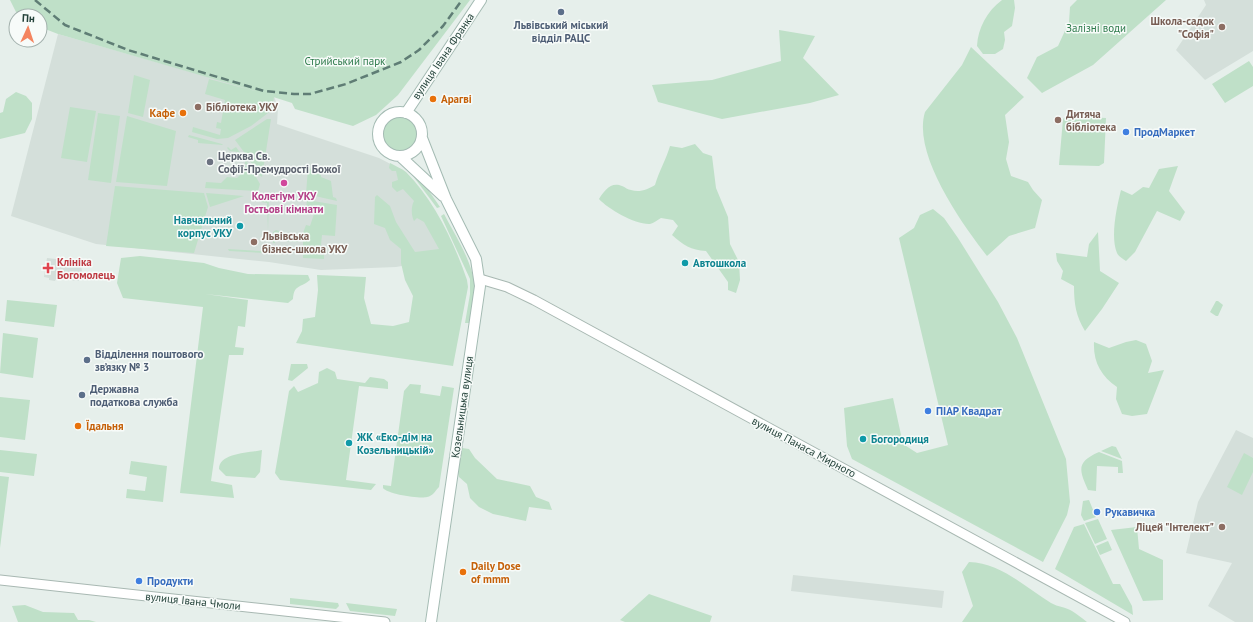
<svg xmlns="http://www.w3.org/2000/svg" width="1253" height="622" viewBox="0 0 1253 622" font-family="'PT Sans',sans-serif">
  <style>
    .built { fill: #d4dfda }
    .green { fill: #bfe0c8 }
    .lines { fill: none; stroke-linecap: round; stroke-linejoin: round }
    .tertiary-casing { stroke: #a8b8b2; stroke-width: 11 }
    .secondary-casing { stroke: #a4bbb3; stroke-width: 12 }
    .tertiary { stroke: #fff; stroke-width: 9 }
    .secondary { stroke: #fff; stroke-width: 10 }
    .rail { stroke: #5f7d75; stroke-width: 2.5; stroke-dasharray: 8 4; stroke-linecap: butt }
    .service-dot { fill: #5c6f8a; stroke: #f7fbf9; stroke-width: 1.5 }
    .education-dot { fill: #8d6e63; stroke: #f7fbf9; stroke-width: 1.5 }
    .food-dot { fill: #e8710a; stroke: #f7fbf9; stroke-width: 1.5 }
    .shop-dot { fill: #3f7fe0; stroke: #f7fbf9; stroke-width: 1.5 }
    .worship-dot { fill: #6b7280; stroke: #f7fbf9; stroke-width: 1.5 }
    .hotel-dot { fill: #d1479c; stroke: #f7fbf9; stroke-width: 1.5 }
    .culture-dot { fill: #0f9aa8; stroke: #f7fbf9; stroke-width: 1.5 }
    .health-dot { fill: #e0444e; stroke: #f7fbf9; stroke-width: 1.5 }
    .labels { text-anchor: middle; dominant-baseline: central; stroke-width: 3; stroke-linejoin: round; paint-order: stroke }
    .education-label { font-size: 11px; font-weight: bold; fill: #785e54; stroke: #f7fbf9; text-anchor: start }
    .service-label { font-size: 11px; font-weight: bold; fill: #4e5e75; stroke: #f7fbf9; text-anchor: start }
    .park-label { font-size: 11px; fill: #2d7a4b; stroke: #f7fbf9 }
    .street-label { font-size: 11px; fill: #24423a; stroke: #f7fbf9 }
    .food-label { font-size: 11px; font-weight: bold; fill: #c56008; stroke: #f7fbf9; text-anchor: start }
    .shop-label { font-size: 11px; font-weight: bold; fill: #366cbe; stroke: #f7fbf9; text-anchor: start }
    .worship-label { font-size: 11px; font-weight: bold; fill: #5b616d; stroke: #f7fbf9; text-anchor: start }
    .hotel-label { font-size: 11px; font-weight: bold; fill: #b23c85; stroke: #f7fbf9 }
    .culture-label { font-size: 11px; font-weight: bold; fill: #0d838f; stroke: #f7fbf9; text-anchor: start }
    .health-label { font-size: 11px; font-weight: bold; fill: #be3a42; stroke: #f7fbf9; text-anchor: start }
  </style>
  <rect width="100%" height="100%" fill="#e6efeb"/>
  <path class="built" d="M1204,0H1253V51L1205,80L1176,50L1206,5Z
    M58,34L274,96L278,108L277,124L379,158L404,171L457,256L396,267L321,270L269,262L96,244L11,216Z
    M47,258L81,262L82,273L79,281L56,279L55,281L49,280V278L44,277Z
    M1236,430L1253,438V622H1235L1208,606L1232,563L1186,553L1198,502Z
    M793,575L944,591L942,608L791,591Z"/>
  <path class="green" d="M10,0H470L398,95L376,115L353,126L295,109L292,103L264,94L274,97L272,110L251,126L228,138L217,139L192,132L193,127L220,135L221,129L216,128L217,122L221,123L225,100L205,94L209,79L255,91L58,34L40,27V16H18Z
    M1002,0H1014L1015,8L1012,26L1004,32L1005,40L1003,49L995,54H983L977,46C978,28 987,11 1002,0Z
    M1077,0H1166L1093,65L1042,93L1027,78L1037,57L1058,46L1069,22L1070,7Z
    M779,30L815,36L803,58L839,95L810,103L722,119L658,102L652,85L712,80L781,61Z
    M971,47L1024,97L1005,115L1009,142L1006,159L1011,176L1028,182L1033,190L1042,200L1035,228L1009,236L987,256C962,224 912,154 925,112L962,65Z
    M1249,61L1253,67V86L1225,103L1212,84Z
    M134,75L150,80L143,117L128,113Z
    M16,92L26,96L32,103V119L25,133L0,139V113L3,112L6,99Z
    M70,107L96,111L87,162L61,158Z
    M98,113L120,116L111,183L88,180Z
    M127,116L176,131L167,186L116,182Z
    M1066,116L1106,118L1104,163L1099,166L1059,165L1063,119Z
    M382 134a18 18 0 1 1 36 0a18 18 0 1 1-36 0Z
    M267,119H271L262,177L259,175L247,156L235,140Z
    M189,135L222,144L223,145L198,143V140L188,137Z
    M695,144L703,153L712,156L716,188L728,217L730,244L739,262L740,280L736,293L728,290V282L706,251C691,250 683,245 672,235L678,226L673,220L661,218C657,220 654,223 650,224C636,225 608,209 599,199C604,191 611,181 622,186C625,187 628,190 631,190C640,193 648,189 655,185C659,171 666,160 670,146L682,148Z
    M228,147L231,150L236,147L249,165L245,164V160L238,152L230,151L227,148Z
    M390,163C395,166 401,168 406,172C434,200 454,242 467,280L468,287L453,366L296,343L302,331L303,319L315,317L318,290L317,275L366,277L364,298L371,324L393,326L409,322L413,296L405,280L401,263V249L390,240L385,228L374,224L375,197L377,195L390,206L396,222L415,252L439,249L424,222L417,218L414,221C411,215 411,206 414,201L403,189L397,192L392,187V182L398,180L396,171H392L389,168Z
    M245,166L250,167L260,184L258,191L205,188L206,182L221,183L227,177L237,178L244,171Z
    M1178,166L1169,191L1185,212L1180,221L1157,211L1135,252L1126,261C1123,259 1118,256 1117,253C1110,237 1117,206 1121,190L1132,195L1143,187L1149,188L1159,169Z
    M308,168L321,171V177L331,181L333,197L336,198L337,201L306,194Z
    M410,172L427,188L440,207L437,208Z
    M115,186L204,193L208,207L194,253L106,246Z
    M206,193L244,196L210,207Z
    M264,197H269L268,230L267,203L261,202Z
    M307,200L337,205L335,236L322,235L320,255H324V259L303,258V233L306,225L310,226L315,211L306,208Z
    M933,209L944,218L958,238L998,302L1017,338L1066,459L1070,502L1067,515L1043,562L852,459L847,446L844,408L893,398L903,444L917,453L948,445L899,238L914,228L920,215Z
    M444,214C454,233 472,261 474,283C475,296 471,310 469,323H465L470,294V279L441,216Z
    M276,230L298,237L297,242L275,240V243H273V232Z
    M1098,232L1100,271L1119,283L1102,309L1085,331C1076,316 1074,304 1074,286L1061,279L1063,271L1057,261L1056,253L1087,257L1089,244Z
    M265,244H268L265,253L229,251L228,249L260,251L265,250Z
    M140,256L204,263L219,268L248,274L308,275L310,280C301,288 294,284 293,299L288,303L205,294L248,300L245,327L238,326L235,347L244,348L243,355H229L211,481L232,485L234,498L180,493L203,307L123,298L117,283L121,258Z
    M7,300L57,305L54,327L5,321Z
    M1216,301H1218L1223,305L1218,316H1216L1210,312Z
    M3,333L38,338L33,378L0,373Z
    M1136,340L1146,344L1152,361L1148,373L1164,370L1147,414L1132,416L1122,414L1116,399L1117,387C1101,376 1093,362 1094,342L1109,348L1126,342Z
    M291,364H307L308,368L292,381L288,380Z
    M327,368L335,372L337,379L365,383L370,377L384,379L388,382V389L359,386L346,480L376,484L371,490L280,480L275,473L289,391L294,386L298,392L318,383L319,372Z
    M410,384L421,385L420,393L440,396L442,386L454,388L439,487C435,491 433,496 427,497C420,499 387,494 383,488V485L391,486L404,391Z
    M0,397L30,400L25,440L0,437Z
    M1112,446L1116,447L1122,459L1101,451Z
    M462,448L469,449L475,458L497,479L530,486L536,497L549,502L552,510L529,507L526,521L493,514L479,507L470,498L467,484L459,477L456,462Z
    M0,450L37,454L34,476L0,472Z
    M262,450L260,472L255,478L226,476L219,469C219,453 249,453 262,450Z
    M1099,452L1122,461L1123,473H1118V467L1097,466L1096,491L1088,490C1079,470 1076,462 1099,452Z
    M1244,453L1253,458V472L1242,495L1227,487Z
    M131,461L167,466L163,502L126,498L127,489L145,491L147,477L129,474Z
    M0,476L9,477L0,548Z
    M1089,500L1096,517L1084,521L1081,515L1083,501Z
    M1098,519L1107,539L1095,544L1085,523Z
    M1084,524L1113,584H1120L1132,606L1133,615L1055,569L1074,527Z
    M1137,527L1139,549L1163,560V600L1143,601L1111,530Z
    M1108,541L1112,550L1100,555L1096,546Z
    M969,562C1001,563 1025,587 1051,603C1058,607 1066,607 1072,611C1077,614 1082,618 1087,622H962L973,606L962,572Z
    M649,594L712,616L710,622H625L620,620Z
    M290,598L338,603L339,606L336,609L290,604Z
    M346,603L397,609L395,616L350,611Z
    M25,605L43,612L74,613L78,620H89L96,622H18L12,606Z"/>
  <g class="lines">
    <g class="tertiary-casing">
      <path id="tertiary" d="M480,279L507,287L534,300L1125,622
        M0,580L385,622"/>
    </g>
    <g class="secondary-casing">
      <path id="secondary" d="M378 134a22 22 0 1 1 44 0a22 22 0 1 1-44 0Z
        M406,113L481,0
        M422,138L446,199L476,259L480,286L431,622
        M401,157L443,196"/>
    </g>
    <use href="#tertiary" class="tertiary"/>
    <use href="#secondary" class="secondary"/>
    <path class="rail" d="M35,0L65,25L128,50L264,91L294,94H310L346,84L401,62L419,50L443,26L462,0"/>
  </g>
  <g class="service-dot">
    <circle cx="561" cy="12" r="4"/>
    <circle cx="87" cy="360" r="4"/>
    <circle cx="82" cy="395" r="4"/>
  </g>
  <g class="education-dot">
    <circle cx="1222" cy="27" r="4"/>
    <circle cx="198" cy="107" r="4"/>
    <circle cx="1058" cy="120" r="4"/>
    <circle cx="254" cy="242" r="4"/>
    <circle cx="1222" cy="527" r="4"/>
  </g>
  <g class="food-dot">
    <circle cx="433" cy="99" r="4"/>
    <circle cx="183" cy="113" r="4"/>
    <circle cx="78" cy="426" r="4"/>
    <circle cx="463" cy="572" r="4"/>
  </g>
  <g class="shop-dot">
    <circle cx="1126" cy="132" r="4"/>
    <circle cx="928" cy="411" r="4"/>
    <circle cx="1097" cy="512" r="4"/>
    <circle cx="139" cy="581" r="4"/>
  </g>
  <circle class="worship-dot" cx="210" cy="162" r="4"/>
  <circle class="hotel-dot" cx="284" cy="183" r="4"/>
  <g class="culture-dot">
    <circle cx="240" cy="226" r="4"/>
    <circle cx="685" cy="263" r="4"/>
    <circle cx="863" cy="439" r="4"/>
    <circle cx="349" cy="443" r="4"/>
  </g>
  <path class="health-dot" d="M46 262h4v4h4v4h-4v4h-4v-4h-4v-4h4z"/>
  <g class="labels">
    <g class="education-label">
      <text x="1214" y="21" text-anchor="end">Школа-садок<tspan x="1214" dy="13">"Софія"</tspan></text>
      <text x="206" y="107">Бібліотека УКУ</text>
      <text x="1066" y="114">Дитяча<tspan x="1066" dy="13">бібліотека</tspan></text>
      <text x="262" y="236">Львівська<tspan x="262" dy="13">бізнес-школа УКУ</tspan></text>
      <text x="1214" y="527" text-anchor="end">Ліцей "Інтелект"</text>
    </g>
    <g class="service-label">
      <text x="561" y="25" text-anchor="middle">Львівський міський<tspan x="561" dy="13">відділ РАЦС</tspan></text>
      <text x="95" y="354">Відділення поштового<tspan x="95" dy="13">зв’язку № 3</tspan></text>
      <text x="90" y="389">Державна<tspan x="90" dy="13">податкова служба</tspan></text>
    </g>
    <g class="park-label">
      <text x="1096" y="28">Залізні води</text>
      <text x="345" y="61">Стрийський парк</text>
    </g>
    <g class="street-label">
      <text transform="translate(443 56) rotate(-56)">вулиця Івана Франка</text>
      <text transform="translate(462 407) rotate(-82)">Козельницька вулиця</text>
      <text transform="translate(804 447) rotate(28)">вулиця Панаса Мирного</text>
      <text transform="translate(193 601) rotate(6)">вулиця Івана Чмоли</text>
    </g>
    <g class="food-label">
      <text x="441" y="99">Арагві</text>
      <text x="175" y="113" text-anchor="end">Кафе</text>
      <text x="86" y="426">Їдальня</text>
      <text x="471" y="566">Daily Dose<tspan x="471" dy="13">of mmm</tspan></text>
    </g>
    <g class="shop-label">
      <text x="1134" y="132">ПродМаркет</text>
      <text x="936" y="411">ПІАР Квадрат</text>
      <text x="1105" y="512">Рукавичка</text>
      <text x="147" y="581">Продукти</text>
    </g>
    <g class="worship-label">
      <text x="218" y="156">Церква Св.<tspan x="218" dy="13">Софії-Премудрості Божої</tspan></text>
    </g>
    <g class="hotel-label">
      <text x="284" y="196">Колегіум УКУ<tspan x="284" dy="13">Гостьові кімнати</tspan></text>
    </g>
    <g class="culture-label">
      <text x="232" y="220" text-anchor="end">Навчальний<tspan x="232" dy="13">корпус УКУ</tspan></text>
      <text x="693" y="263">Автошкола</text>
      <text x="357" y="437">ЖК «Еко-дім на<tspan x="357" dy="13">Козельницькій»</tspan></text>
      <text x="871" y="439">Богородиця</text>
    </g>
    <g class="health-label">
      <text x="57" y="262">Клініка<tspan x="57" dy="13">Богомолець</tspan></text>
    </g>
  </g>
  <g transform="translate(28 28) rotate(3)"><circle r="19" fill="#f7fbf9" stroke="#a3b1ad"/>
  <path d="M0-3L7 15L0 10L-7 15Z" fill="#f4845f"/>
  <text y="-6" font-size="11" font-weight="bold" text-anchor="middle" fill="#24423a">Пн</text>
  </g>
</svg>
